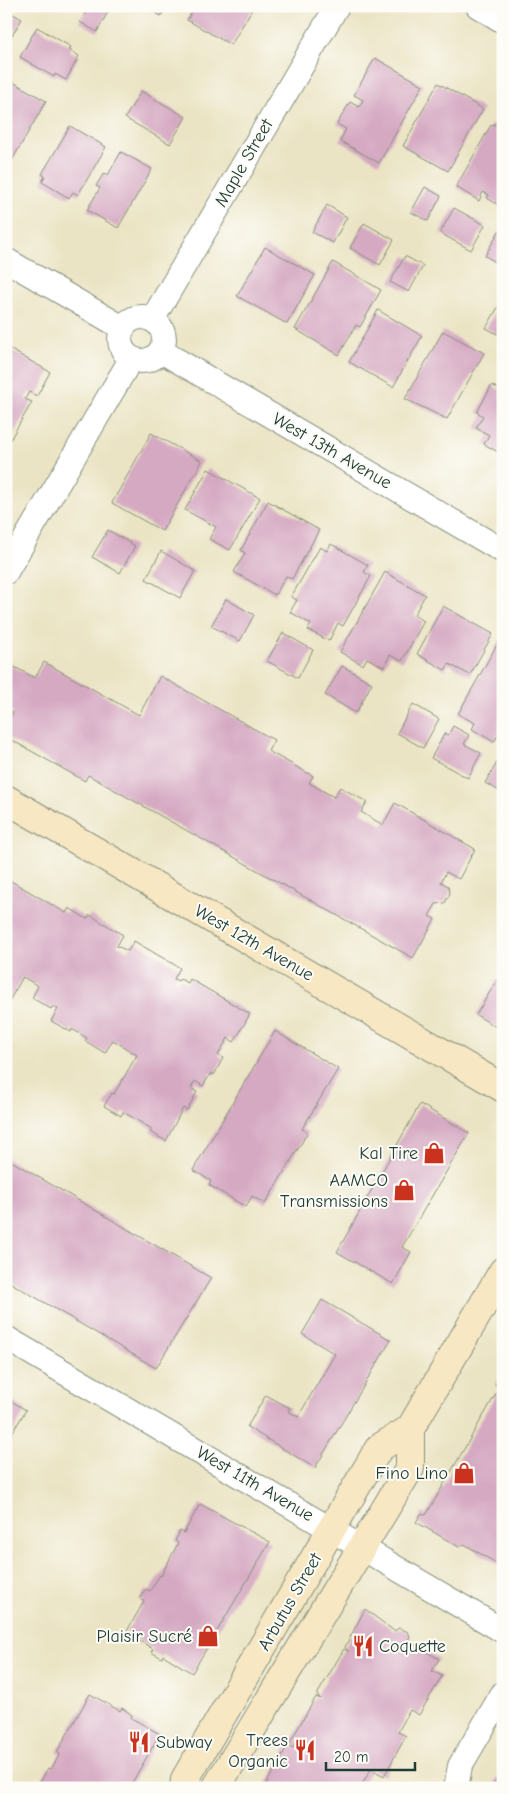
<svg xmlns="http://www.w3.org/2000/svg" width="509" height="1794" viewBox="0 0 509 1794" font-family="'Comic Neue',sans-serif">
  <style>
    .building { fill: #d5a9c2 }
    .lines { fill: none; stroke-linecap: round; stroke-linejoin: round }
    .street-casing { stroke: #85907c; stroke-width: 26 }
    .secondary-casing { stroke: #85907c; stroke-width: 30 }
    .street { stroke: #fff; stroke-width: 24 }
    .secondary { stroke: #f8e7c3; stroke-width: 28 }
    .labels { text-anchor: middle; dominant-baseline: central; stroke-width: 4; stroke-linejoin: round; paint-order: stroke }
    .street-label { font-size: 18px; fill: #1f3d34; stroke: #fdfcf7 }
    .poi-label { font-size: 18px; fill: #1f3d34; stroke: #fdfcf7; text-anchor: end }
  </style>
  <rect width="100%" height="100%" fill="#fdfcf7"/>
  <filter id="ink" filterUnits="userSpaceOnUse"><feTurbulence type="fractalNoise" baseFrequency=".02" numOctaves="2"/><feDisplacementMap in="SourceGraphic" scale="10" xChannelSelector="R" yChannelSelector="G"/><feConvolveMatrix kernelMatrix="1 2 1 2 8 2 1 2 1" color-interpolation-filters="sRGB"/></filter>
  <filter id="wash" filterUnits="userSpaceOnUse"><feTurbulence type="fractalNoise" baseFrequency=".0096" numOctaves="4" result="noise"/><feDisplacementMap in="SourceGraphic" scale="20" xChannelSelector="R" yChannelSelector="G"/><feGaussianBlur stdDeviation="1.12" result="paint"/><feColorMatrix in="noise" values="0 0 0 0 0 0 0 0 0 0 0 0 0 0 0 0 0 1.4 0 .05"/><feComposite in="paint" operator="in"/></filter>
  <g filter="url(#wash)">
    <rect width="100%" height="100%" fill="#ebe4c4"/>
    <g id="blocks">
      <path class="building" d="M89,6H111L97,32L80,22Z
        M144,6H167L161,16Z
        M195,6H254L231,45L187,20Z
        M6,10L22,19L6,45Z
        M37,27L71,47L69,50L79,56L66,80L55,74L54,77L20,57Z
        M375,58L423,85L379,163L340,141L346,129L337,124L350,102L359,107L363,100L354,95Z
        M6,78L46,101L6,171Z
        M438,83L483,109L448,171L403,146Z
        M141,91L186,117L170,144L125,118Z
        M500,123L503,124V208L487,198L489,195L483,192L479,201L456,187L491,125Z
        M70,126L106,147L78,195L73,192L69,198L42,182L45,176L42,174Z
        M121,152L152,169L118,228L87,210L100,188L96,186L104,173L108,175Z
        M425,187L441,196L428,221L411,212Z
        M327,205L347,217L333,243L312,232Z
        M454,208L485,225L471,250L440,233Z
        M364,223L394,240L380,265L350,248Z
        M499,231L503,233V266L485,256Z
        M265,247L315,275L287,324L237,296Z
        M405,256L423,266L409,292L390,282Z
        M333,262L381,290L360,327L356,325L339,355L295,329Z
        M501,302L503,303V337L486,328Z
        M378,310L422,336L393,387L349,362Z
        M443,331L484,353L447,419L405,399Z
        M6,347L50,372L37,396L29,392L25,399L32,402L10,440L6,438Z
        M492,385L500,390L503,385V455L484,444L489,435L476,428L483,416L477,412Z
        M151,433L202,461L162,531L112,503Z
        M208,469L260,498L230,550L209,539L216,527L185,510Z
        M268,501L319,530L292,579L286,576L275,595L234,572L245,553L241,550Z
        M108,530L135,546L120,573L92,557Z
        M331,544L368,565L364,572L371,576L343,626L338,623L329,641L308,630L311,624L290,612L297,600L291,597L320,547L327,551Z
        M161,551L195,571L180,598L146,579Z
        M385,572L425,595L414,615L424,621L402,661L390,655L384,667L367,658L363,665L340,652Z
        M226,599L254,615L240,641L211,626Z
        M443,606L493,634L470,675L449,664L445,670L417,654Z
        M283,633L313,650L298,678L267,661Z
        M499,641L503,643V726L494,742L472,729L475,723L458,714Z
        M44,662L139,715L160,676L274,740L268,751L313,776L309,783L334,797L340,787L367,802L361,812L383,825L395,803L475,849L459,879L446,872L441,882L448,886L450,893L445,903L436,904L429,916L435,919L413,958L88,775L85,781L6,737V725L13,712L6,708V669L9,664L35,678Z
        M342,666L372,683L356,713L325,695Z
        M413,704L439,719L423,748L397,733Z
        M453,726L469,735L464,744L481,753L468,778L431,758L445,733L448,735Z
        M501,756L503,757V793L485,783Z
        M6,878L66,913L69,908L87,919L90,915L123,935L117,946L128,951L134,941L180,968L174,979L178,981L180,979L188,983L190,979L250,1014L234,1042L228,1038L218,1055L223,1058L214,1075L211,1073L203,1086L195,1081L191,1088L197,1092L187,1110L183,1108L166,1141L150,1132L152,1129L123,1112L121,1116L104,1106L112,1093L114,1094L137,1055L113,1040L105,1053L85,1041L87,1038L72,1029L71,1032L51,1021L58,1009L53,1006L51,1009L32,998L38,986L23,977L6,1006Z
        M497,980L503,983V1019L498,1028L476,1015Z
        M275,1031L338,1069L302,1129L308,1132L265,1204L252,1196L246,1207L209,1185L211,1181L193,1170Z
        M420,1104L469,1133L402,1247L411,1252L393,1284L337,1252Z
        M6,1158L211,1278L156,1368L6,1280Z
        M322,1300L391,1340L315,1468L247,1427L266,1395L290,1408L288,1411L298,1417L335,1354L302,1334Z
        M503,1373V1567L464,1544L459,1547L416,1522L422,1513L426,1515L500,1387L495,1385Z
        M6,1398L26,1410L6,1443Z
        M200,1504L270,1542L192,1673L163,1655L162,1658L151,1652L153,1649L126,1633L144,1601L140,1599L146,1589L150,1591L160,1575L161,1576L178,1543L175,1541L180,1531L184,1533Z
        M365,1609L394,1631L399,1628L408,1632L410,1636L408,1641L439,1659L432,1671L442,1676L419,1715L410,1710L398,1732L406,1736L384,1776L371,1769L360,1788H264L288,1745L293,1748L295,1746L290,1742L316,1697L321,1699L317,1695L344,1649L349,1652L345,1647Z
        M90,1694L120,1711L122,1708L132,1715L131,1718L160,1734L129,1788H37L48,1768L51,1769L60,1754L57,1752Z
        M503,1769V1788H492Z"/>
    </g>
  </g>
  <g filter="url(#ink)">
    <use href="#blocks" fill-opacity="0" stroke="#85907c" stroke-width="1"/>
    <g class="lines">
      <g class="street-casing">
        <path id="street" d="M478,6L503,21
          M6,260L123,328
          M120 339a22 22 0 1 1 44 0a22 22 0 1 1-44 0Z
          M152,320L337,6
          M161,351L503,551
          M6,572L131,359
          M6,1338L503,1631
          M456,1788L460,1766L503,1693"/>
      </g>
      <g class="secondary-casing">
        <path id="secondary" d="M6,799L503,1088
          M184,1788L185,1779L379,1448L410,1429L503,1271
          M216,1788L410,1468V1429"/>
      </g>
      <use href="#street" class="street"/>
      <use href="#secondary" class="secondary"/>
    </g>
  </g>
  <defs>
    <g id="shop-bare" transform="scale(1.725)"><path d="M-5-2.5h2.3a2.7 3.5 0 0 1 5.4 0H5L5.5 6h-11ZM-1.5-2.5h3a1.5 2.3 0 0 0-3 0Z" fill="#c8321e" stroke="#fdfcf7" stroke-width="2.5" paint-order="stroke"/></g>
    <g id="restaurant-bare" transform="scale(1.725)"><path d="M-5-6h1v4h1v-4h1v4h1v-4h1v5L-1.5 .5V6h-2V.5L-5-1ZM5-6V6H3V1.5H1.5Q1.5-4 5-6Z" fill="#c8321e" stroke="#fdfcf7" stroke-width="2.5" paint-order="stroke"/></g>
  </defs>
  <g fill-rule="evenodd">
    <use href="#shop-bare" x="434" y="1153"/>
    <use href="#shop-bare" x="404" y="1190"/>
    <use href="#shop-bare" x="464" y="1473"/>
    <use href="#shop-bare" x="208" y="1636"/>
    <use href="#restaurant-bare" x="363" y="1646"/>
    <use href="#restaurant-bare" x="139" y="1742"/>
    <use href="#restaurant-bare" x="305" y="1750"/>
  </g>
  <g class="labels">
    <g class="street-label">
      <text transform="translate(244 163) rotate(-60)">Maple Street</text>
      <text transform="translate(332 451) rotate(30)">West 13th Avenue</text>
      <text transform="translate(254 943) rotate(30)">West 12th Avenue</text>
      <text transform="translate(255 1484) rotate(30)">West 11th Avenue</text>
      <text transform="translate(290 1602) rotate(-60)">Arbutus Street</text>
    </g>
    <g class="poi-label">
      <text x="418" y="1153">Kal Tire</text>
      <text x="388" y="1180">AAMCO<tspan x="388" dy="21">Transmissions</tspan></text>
      <text x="448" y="1473">Fino Lino</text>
      <text x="192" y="1636">Plaisir Sucré</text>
      <text x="379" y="1646" text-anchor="start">Coquette</text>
      <text x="288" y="1740">Trees<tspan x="288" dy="21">Organic</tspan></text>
      <text x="156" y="1742" text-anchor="start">Subway</text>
    </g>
  </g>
  <rect width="509" height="1794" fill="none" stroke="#fdfcf7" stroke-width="25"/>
  <path d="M326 1762v8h89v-8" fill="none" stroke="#1f3d34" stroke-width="2.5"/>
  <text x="334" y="1762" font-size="15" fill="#1f3d34" stroke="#fdfcf7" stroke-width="4" paint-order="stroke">20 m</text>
</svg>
